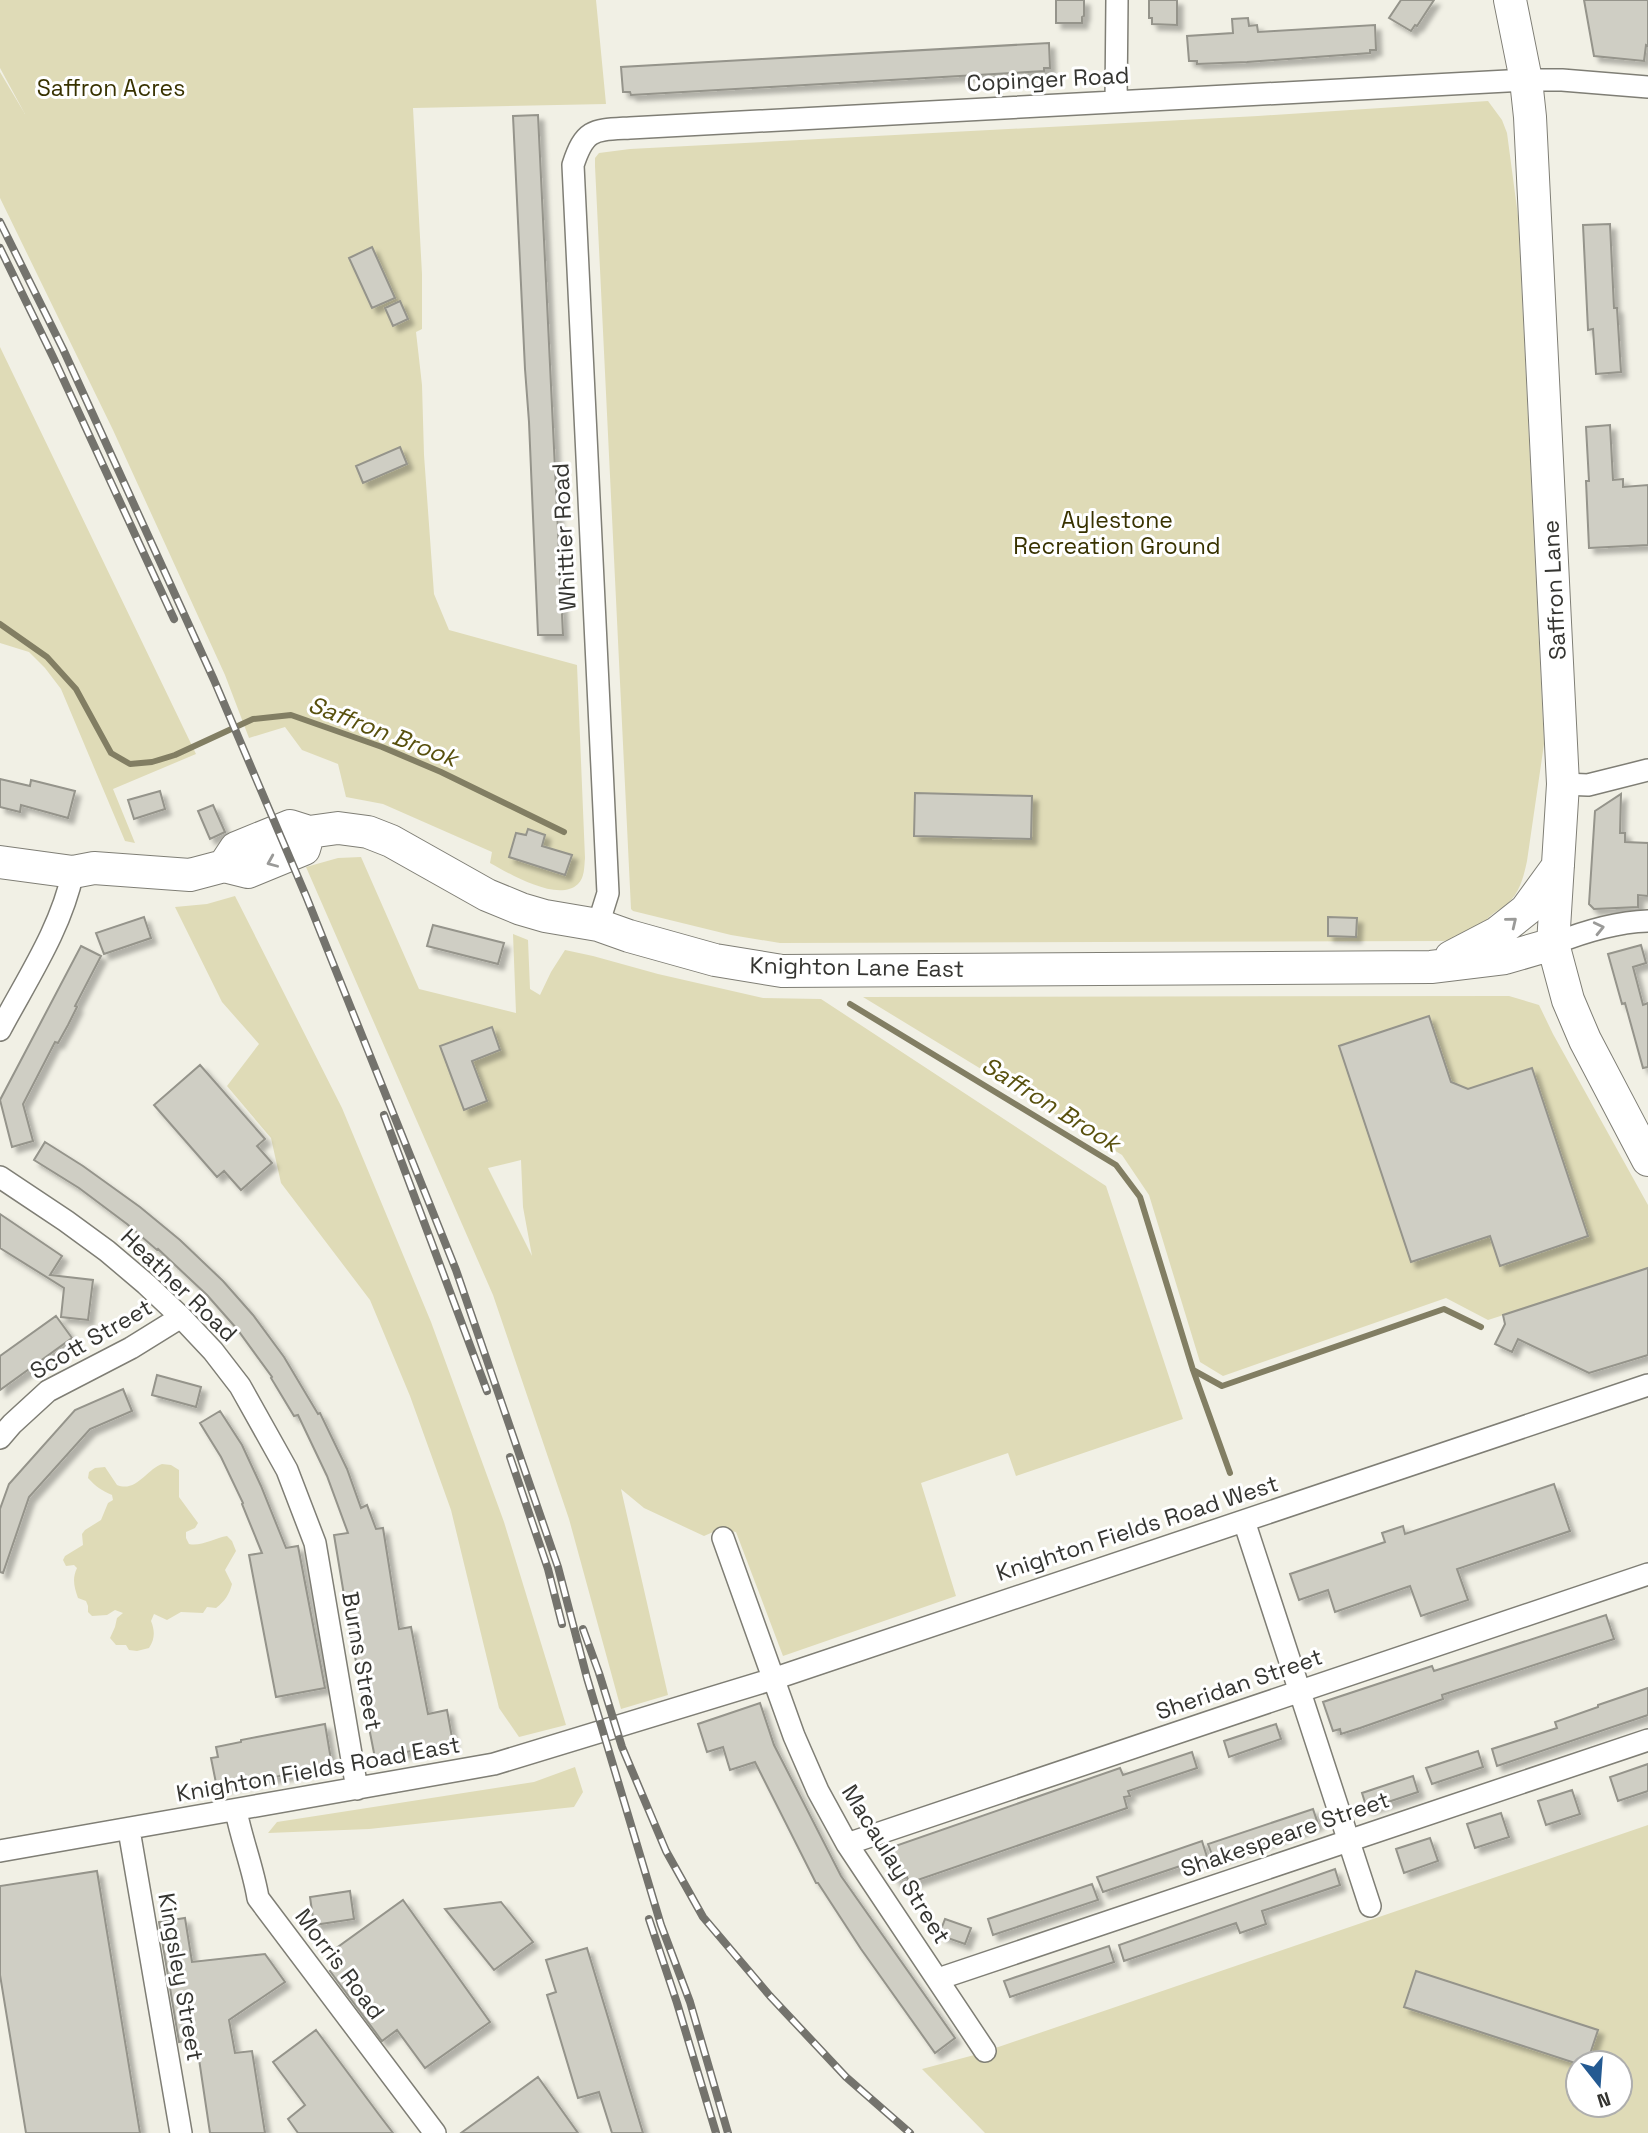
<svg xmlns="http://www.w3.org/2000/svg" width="1648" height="2133" viewBox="0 0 1648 2133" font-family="'Space Grotesk',sans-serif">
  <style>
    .green { fill: #dfdbb7; fill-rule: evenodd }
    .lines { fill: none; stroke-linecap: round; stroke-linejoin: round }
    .stream { stroke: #827e63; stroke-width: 6 }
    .building { fill: #cfcec4; stroke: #95948b; stroke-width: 2; filter: url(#shadow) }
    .street-casing { stroke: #7f7e75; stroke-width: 24 }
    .secondary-casing { stroke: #7f7e75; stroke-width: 34 }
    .street { stroke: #fff; stroke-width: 21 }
    .secondary { stroke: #fff; stroke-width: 32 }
    .rail-casing { stroke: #74736d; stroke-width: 8 }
    .rail { stroke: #fff; stroke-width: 5; stroke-dasharray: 16; stroke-linecap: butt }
    .oneway { stroke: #9a9a98 }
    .labels { text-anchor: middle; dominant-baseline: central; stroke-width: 6; stroke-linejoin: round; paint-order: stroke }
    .street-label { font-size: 23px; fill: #353531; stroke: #fff }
    .park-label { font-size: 23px; fill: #383200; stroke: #fff }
    .water-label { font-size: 24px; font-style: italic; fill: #58500d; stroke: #fff }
  </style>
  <defs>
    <filter id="shadow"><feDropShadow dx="5.5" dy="5.5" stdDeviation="2" flood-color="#0004"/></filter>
  </defs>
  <rect width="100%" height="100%" fill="#f1f0e5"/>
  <path class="green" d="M0,0H596L606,104L413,108L422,274V329L416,332L422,385L424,455L434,594L449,630L577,665L585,858C584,867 585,877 578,884C558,903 510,874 490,863L492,852L383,804L346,797L338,764L302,750L285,727L249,738L225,675L113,430L0,198V72L25,114L0,68Z
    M1488,101L1502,120L1507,133L1518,216L1544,744L1527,861C1524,875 1520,893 1508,903C1499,912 1489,912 1483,927L1457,939L1443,941L780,943L731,935L633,911L631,909L595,166V158L599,153L630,149L1258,116Z
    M0,347L196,754L113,789L135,843L125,841L61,689L45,668L29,652L0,643Z
    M361,857L419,989L516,1013L513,934L528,940L530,989L540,995L551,972L565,950L593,956L658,974L763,998L821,999L1106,1186L1183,1419L1016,1476L1008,1453L921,1483L956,1596L783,1656L736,1532L720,1529L704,1536L644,1508L621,1489L668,1695L621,1709L569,1519L493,1295L306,867L338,858ZM521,1160L523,1207L532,1256L488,1168Z
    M235,896L342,1108L431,1322L504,1522L566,1725L519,1737L499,1708L451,1510L410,1396L370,1300L281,1183L271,1138L227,1086L259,1044L222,1002L175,907L207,904Z
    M1509,996L1539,1005L1553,1034L1648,1205V1268L1488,1320L1446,1298L1223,1376L1200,1362L1149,1195L1122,1155L863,997Z
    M162,1464L171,1465L179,1470V1497L198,1523L195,1528L186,1532V1538L189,1544C200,1547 215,1538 227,1536L232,1541L236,1551L225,1570L232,1584C229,1595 225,1601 216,1608L207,1607L203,1613L181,1612L167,1620L154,1614L151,1621C155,1631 155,1639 149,1648L137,1651L129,1650L126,1645H116L110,1638L115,1627L117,1618L123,1613L115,1610L107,1615L92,1616L88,1612V1606L86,1601L78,1598C74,1586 72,1579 77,1568L74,1565L66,1566L63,1560L65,1556L83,1545L82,1534L85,1530L101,1520L108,1503L113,1500L112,1495C101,1490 96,1487 88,1478L89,1472L95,1468L105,1467L117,1485C136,1493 147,1469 162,1464Z
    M575,1767L583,1792L574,1807L369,1829L268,1833L277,1822L534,1782Z
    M1648,1825V2133H985L922,2069L978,2054ZM1578,2063H1620V2105H1578Z"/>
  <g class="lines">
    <path class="stream" d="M0,624L47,657L76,689L111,753L130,764L152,762L175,755L253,719L291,715L382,747L441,772L564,832
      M850,1004L1116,1165L1140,1197L1193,1370L1222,1386L1444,1309L1481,1327
      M1193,1370L1230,1473"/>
  </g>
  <path class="building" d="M1056,0H1084V16L1082,17V23H1056Z
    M1149,0H1177V25L1152,24V18H1149Z
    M1401,0H1434L1417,26L1415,25L1411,31L1389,18Z
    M1584,0H1648V46L1646,45L1644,61L1594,56Z
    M1248,18L1249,26L1257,25L1258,32L1375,25L1376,50H1370V53L1247,62L1197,64V61H1189L1187,36L1233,33L1232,19Z
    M1049,43L1050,68H1044V71L631,95L630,92H623L621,67Z
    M538,115L563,635H538L529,422L525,369L513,116Z
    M1610,224L1614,308H1617L1621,372L1596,374L1593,329L1588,330L1583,225Z
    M372,247L395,298L372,308L349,258Z
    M400,301L408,319L393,326L385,308Z
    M1610,425L1613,480L1623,479V487L1648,485V545L1589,548L1586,481H1589L1586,427Z
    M400,447L407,464L363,483L356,466Z
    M0,779L30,786L31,780L75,791L68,818L21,805L20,812L0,807Z
    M160,791L165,809L134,819L128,800Z
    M915,793L1032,796L1031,839L914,836Z
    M1621,794L1620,833H1625V842L1648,843V896L1638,895V907L1594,909L1589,904L1595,811Z
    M213,805L225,832L210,839L198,811Z
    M528,829L545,835L542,846L572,855L565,875L509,857L516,833L526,835Z
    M144,917L151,938L104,954L96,933Z
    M1328,917L1357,918L1356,937L1328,936Z
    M433,925L504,943L498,964L427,946Z
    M1641,945L1646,963L1633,967L1643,1005L1648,1003V1067L1643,1068L1625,1003L1622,1004L1608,954Z
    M81,946L101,956L75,1006L77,1007L68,1025L58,1043L55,1042L23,1104L33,1141L12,1147L0,1100Z
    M1429,1016L1451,1082L1468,1089L1532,1068L1588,1236L1500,1266L1490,1236L1411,1262L1339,1046Z
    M492,1027L500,1050L472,1061L487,1101L464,1110L440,1046Z
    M200,1065L265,1139L257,1146L272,1163L241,1190L224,1171L217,1177L154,1105Z
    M45,1142L83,1166L140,1207L180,1240L223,1281L253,1315L284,1357L318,1414L320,1413L347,1469L361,1508L367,1505L376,1529L383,1528L399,1629L411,1627L428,1714L447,1710L453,1743L375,1758L350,1631L334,1535L348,1533L327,1476L298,1415L294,1416L271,1378L272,1377L237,1329L207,1295L158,1249L157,1250L127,1224L79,1188L34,1160Z
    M0,1214L62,1256L50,1275L93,1280L88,1320L61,1317L64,1288L0,1248Z
    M1648,1268V1355L1589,1373L1518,1339L1512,1352L1495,1344L1505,1324L1503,1315Z
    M56,1316L72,1338L0,1390V1356Z
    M157,1375L201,1387L196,1407L152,1395Z
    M123,1389L132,1411L90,1429L29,1497L3,1573L0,1572V1509L9,1484L75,1410Z
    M220,1411L242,1445L261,1486L286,1548L298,1546L325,1688L276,1697L249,1555L262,1553L242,1504L243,1503L221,1457L200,1423Z
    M1554,1484L1570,1531L1457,1569L1468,1600L1421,1616L1410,1586L1335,1612L1328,1590L1299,1600L1290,1574L1385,1542L1382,1533L1403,1526L1405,1534Z
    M1606,1615L1614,1639L1442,1695L1443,1699L1360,1728L1341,1734L1340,1729L1333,1731L1323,1702L1432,1666L1434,1671Z
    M1648,1688V1715L1497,1766L1492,1749L1557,1728L1555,1722L1598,1707V1705Z
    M760,1703L774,1745L841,1876L955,2038L935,2053L861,1949L818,1883H816L755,1762L730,1770L723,1747L707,1752L698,1724Z
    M325,1724L332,1766L217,1788L211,1758L218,1757L216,1747L241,1742V1740Z
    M1276,1724L1281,1739L1229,1757L1224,1741Z
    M1478,1751L1483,1767L1432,1784L1426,1768Z
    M1192,1752L1197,1768L1128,1791L1130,1796L1124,1797L1127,1808L909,1883L907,1877L896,1881L878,1852L1120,1768L1123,1775Z
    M1648,1764V1791L1618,1801L1610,1777Z
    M1413,1776L1418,1792L1367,1809L1362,1793Z
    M1572,1790L1580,1814L1546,1825L1538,1801Z
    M1313,1809L1318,1824L1214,1860L1208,1844Z
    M1501,1813L1509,1837L1475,1848L1467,1824Z
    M1430,1838L1438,1861L1404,1873L1396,1849Z
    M1202,1841L1207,1857L1103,1892L1097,1877Z
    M1335,1869L1340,1885L1262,1911L1266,1924L1240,1933L1236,1923L1124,1961L1119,1945Z
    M97,1871L140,2133H26L0,1975V1886Z
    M1092,1884L1098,1900L993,1935L988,1919Z
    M350,1891L354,1919L314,1925L310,1897Z
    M403,1900L490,2022L425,2068L397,2030L382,2041L330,1971L344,1961L335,1949Z
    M501,1902L533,1942L494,1970L445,1909Z
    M185,1918L192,1962L265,1954L285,1982L229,2020L235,2053L252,2051L265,2133H210L196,2039L179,2042L159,1922Z
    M945,1919L971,1928L965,1944L939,1935Z
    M1109,1946L1114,1962L1010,1997L1004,1981Z
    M587,1948L643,2133H612L599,2092L578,2098L547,1995L556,1992L546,1960Z
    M1416,1971L1598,2030L1587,2063H1575L1404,2007Z
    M316,2030L380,2116L393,2133H298L288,2119L305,2105L273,2062Z
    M538,2077L578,2133H461Z"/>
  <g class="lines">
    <g class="street-casing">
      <path id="street" d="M1116,102L1117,0
        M1563,784L1588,785L1648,770
        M598,925L608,893L573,165C585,128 594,130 630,128L1526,80H1562L1648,87
        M1553,944C1583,932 1615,922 1648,921
        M0,1030C27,979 61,929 73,872
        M0,1177L66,1221L107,1251L146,1284L181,1317L213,1351L240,1386L287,1470L315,1543L357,1789
        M0,1438L12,1424L48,1391L131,1348L181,1317
        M1244,1521L1370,1906
        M723,1538L794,1736L818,1791L847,1844L985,2051
        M236,1811C242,1841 253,1868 258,1898L435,2133
        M129,1830L181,2133
        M847,1844L1648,1574
        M0,1851L494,1764L773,1679L1648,1385
        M938,1979L1648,1740"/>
    </g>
    <g class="secondary-casing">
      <path id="secondary" d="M1510,0L1526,80L1530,117L1563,784L1553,944L1568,1000L1585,1040L1648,1160
        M0,862L73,872L94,868L190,875L224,866L248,872L304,849L309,832
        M224,866L236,848L290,826L309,832L338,828L368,832L391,841L487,895L521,909L545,916L598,925L629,936L715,960L782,971L1431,967L1505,958L1553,944
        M1451,957L1497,933L1526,910L1558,866"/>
    </g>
    <use href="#street" class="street"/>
    <use href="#secondary" class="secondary"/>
    <g class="rail-casing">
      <path id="rail" d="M0,222L63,349L214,680L306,896L456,1270L558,1567L587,1678L661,1925L690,2002L728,2133
        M0,248L54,359L174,619
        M384,1115L487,1391
        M510,1457L548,1569L562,1624
        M583,1629L599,1673L622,1747L666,1851L703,1917L770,1996L846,2077L910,2133
        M649,1919L677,2003L716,2133"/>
    </g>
    <use href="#rail" class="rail"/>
  </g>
  <defs><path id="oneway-chevron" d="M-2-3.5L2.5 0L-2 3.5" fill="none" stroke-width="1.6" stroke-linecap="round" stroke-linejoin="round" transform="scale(1.75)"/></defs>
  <g class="oneway">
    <use href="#oneway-chevron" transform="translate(272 862) rotate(157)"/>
    <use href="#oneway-chevron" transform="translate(1512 922) rotate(-39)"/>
    <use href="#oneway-chevron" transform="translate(1599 928) rotate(-13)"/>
  </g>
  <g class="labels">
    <g class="street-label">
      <text transform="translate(1048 79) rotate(-3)">Copinger Road</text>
      <text transform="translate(564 537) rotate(-93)">Whittier Road</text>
      <text transform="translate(1554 590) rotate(-93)">Saffron Lane</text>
      <text transform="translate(857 967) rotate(1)">Knighton Lane East</text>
      <text transform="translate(179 1285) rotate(44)">Heather Road</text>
      <text transform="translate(91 1339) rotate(-30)">Scott Street</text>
      <text transform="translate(1137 1528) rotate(-18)">Knighton Fields Road West</text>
      <text transform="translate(362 1661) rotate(80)">Burns Street</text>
      <text transform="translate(1239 1684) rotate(-19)">Sheridan Street</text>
      <text transform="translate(318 1769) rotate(-10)">Knighton Fields Road East</text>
      <text transform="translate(1285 1834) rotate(-19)">Shakespeare Street</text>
      <text transform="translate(896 1864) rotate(58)">Macaulay Street</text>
      <text transform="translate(340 1964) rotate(53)">Morris Road</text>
      <text transform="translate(181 1977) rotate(80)">Kingsley Street</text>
    </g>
    <g class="park-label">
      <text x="111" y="88">Saffron Acres</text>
      <text x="1117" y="520">Aylestone<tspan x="1117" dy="26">Recreation Ground</tspan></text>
    </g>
    <g class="water-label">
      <text transform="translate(383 731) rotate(21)">Saffron Brook</text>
      <text transform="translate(1051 1104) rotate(32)">Saffron Brook</text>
    </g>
  </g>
  <g transform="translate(1599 2084) rotate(163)"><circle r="33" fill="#ffffff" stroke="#aeaead" stroke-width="2"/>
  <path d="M0-5L12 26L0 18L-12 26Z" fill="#245a92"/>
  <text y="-10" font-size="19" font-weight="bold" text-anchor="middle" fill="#353531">N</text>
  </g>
</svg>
